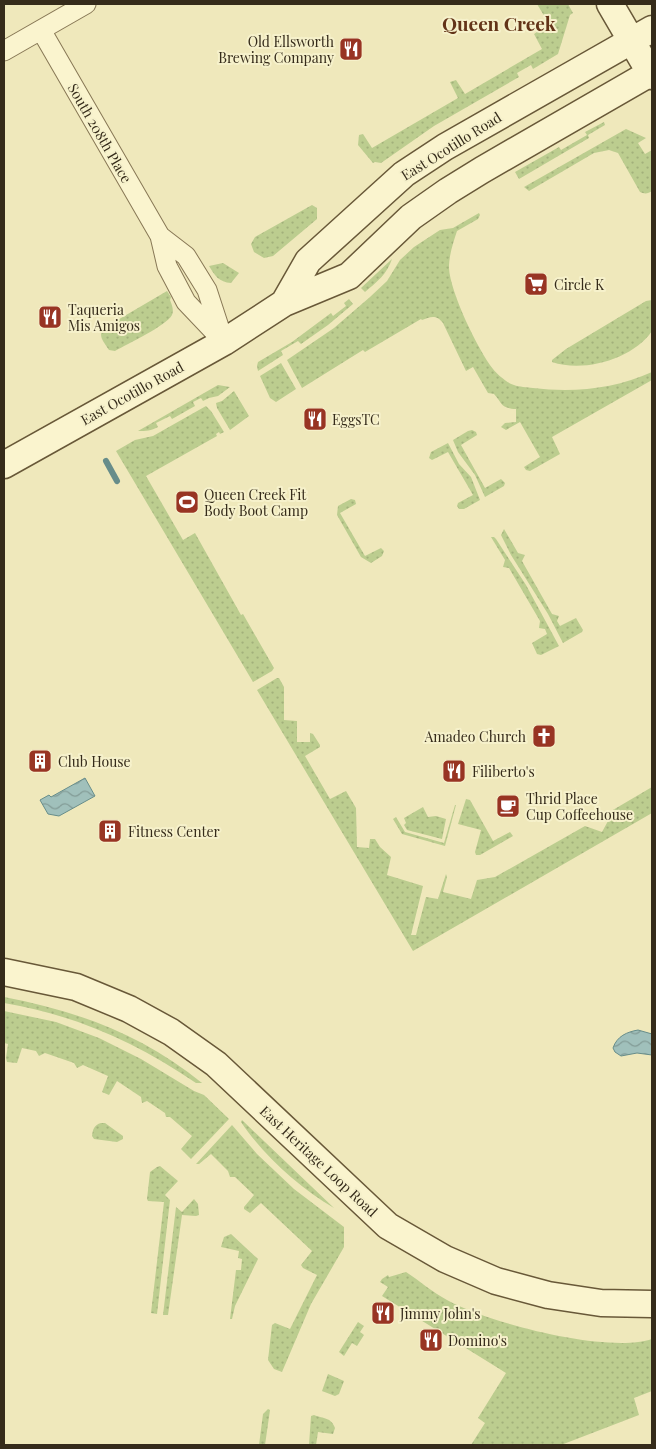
<svg xmlns="http://www.w3.org/2000/svg" width="656" height="1449" viewBox="0 0 656 1449" font-family="'Playfair Display',serif">
  <style>
    .grass { fill: url(#grass-dots) }
    .water { fill: url(#water-waves); stroke: #678d8a }
    .lines { fill: none; stroke-linecap: round; stroke-linejoin: round }
    .stream { stroke: #678d8a; stroke-width: 6 }
    .street-casing { stroke: #877755; stroke-width: 21 }
    .secondary-casing { stroke: #685838; stroke-width: 29 }
    .street { stroke: #faf4ce; stroke-width: 19 }
    .secondary { stroke: #faf4ce; stroke-width: 26 }
    .labels { text-anchor: middle; dominant-baseline: central; stroke-width: 4; stroke-linejoin: round; paint-order: stroke }
    .poi-label { font-size: 14px; fill: #352b1a; stroke: #f6f1cb; text-anchor: start }
    .street-label { font-size: 14px; fill: #352b1a; stroke: #f6f1cb }
    .district-label { font-size: 19px; font-weight: bold; fill: #633418; stroke: #f6f1cb }
  </style>
  <defs>
    <pattern id="grass-dots" width="8" height="8" patternUnits="userSpaceOnUse" patternTransform="scale(1.25)"><rect width="8" height="8" fill="#bccd8f"/><path d="M2 2h.1M6 6h.1" fill="none" stroke="#a2b07b" stroke-width="1.8" stroke-linecap="round"/></pattern>
    <pattern id="water-waves" width="16" height="10" patternUnits="userSpaceOnUse" patternTransform="scale(1.25)"><rect width="16" height="10" fill="#a0c0bb"/><path d="M0 5q4-4 8 0t8 0" fill="none" stroke="#839c97"/></pattern>
  </defs>
  <rect width="100%" height="100%" fill="#efe8bb"/>
  <path class="grass" d="M537,4H568L573,13L570,15L558,54L533,69L531,65L517,73L519,77L434,126L381,163L375,162L373,163L358,145L359,135L363,134L372,148L458,98L450,82L456,80L465,94L542,49L534,34L549,24Z
    M604,122L605,125L588,135L589,138L519,179L515,172L559,147L561,150L587,135L585,132Z
    M626,129L646,138L638,143L645,154L652,150V191C648,194 644,194 640,192L618,153L609,150L594,153L529,191L524,187Z
    M312,205L317,208V219L273,256L264,258L254,252L251,244L255,237Z
    M479,213L480,215L478,219L457,231C453,243 449,255 449,268C450,292 478,350 493,369C497,374 507,383 514,385C519,387 527,387 533,388C573,393 615,389 652,372V380L552,437L560,454L530,471L526,470L524,467L540,457L520,422L506,430L501,427L505,423L516,422V409C500,408 503,404 494,394L488,393L473,367L466,371L443,323C436,314 430,317 422,320L421,319L365,352L363,350L302,388L287,360L334,328L370,297L387,281L400,260L414,247L440,230L453,228Z
    M392,259C387,274 377,282 365,292L361,288Z
    M223,263L239,273L231,283C219,282 215,276 209,266Z
    M167,291L171,297L170,300C172,305 174,310 172,315C166,326 127,344 115,351L109,350C104,342 97,336 104,328Z
    M349,299L353,304L328,325L301,344L298,341L281,351L283,355L258,371L257,366L258,362L292,342L331,313L333,316L346,306L344,303Z
    M652,300V331C633,359 584,373 552,362V360L566,349L646,301Z
    M281,363L296,389L276,402L270,398L260,376Z
    M218,385L230,387L218,396L209,398L203,401L201,398L193,402L195,406L172,419L170,416L156,423L158,427C151,431 146,431 138,431Z
    M234,391L249,416L230,430L217,408L216,403L222,401Z
    M206,406L211,411L224,432L220,434L219,432L216,434L217,436L146,476L183,540L195,533L241,615L243,614L274,668L272,671L253,682L116,451L135,440L153,436Z
    M472,430L476,432L477,435L461,445L485,488L501,479L505,483L504,486L485,497L475,475L458,452L453,440L468,431Z
    M448,443L459,464L471,477L480,500L464,509H459L457,506L458,503L473,495L448,452L432,460L429,458L431,452Z
    M351,499L355,500L356,504L340,513L365,556L381,548L384,551L382,556L371,563L361,557L337,515L338,506Z
    M504,529L518,553L525,555L522,561L552,614L559,616L557,621L560,626L576,618L583,630L582,632L563,643L548,614L511,555L501,535Z
    M491,537H494L496,539L526,585L559,646L541,655L537,654L532,643L547,634L545,629L539,628L540,621L509,568L503,567L505,560Z
    M277,678H279L284,687V720L297,721V742H310V733L313,734L320,745V747L305,756L330,799L346,791L356,808L357,847L369,848L370,839H375L380,847L391,857L387,875L423,886L411,935H416L426,897L438,899L446,874L447,877L443,892L471,899L477,880L495,877L585,826L602,832L608,821L601,817L652,787V813L413,951L257,690Z
    M466,799L470,800L493,841L510,832L513,836L480,855H476L475,852L481,830L458,824Z
    M455,805H456L445,846L402,834L393,819L396,817L405,832L444,843Z
    M423,807L428,817L436,816L446,819L442,839L407,830L404,825L406,823L404,818Z
    M4,997C78,1011 143,1035 202,1083H196C136,1042 75,1015 4,1003Z
    M4,1011L56,1022L99,1038L141,1059L194,1091L204,1095L229,1119L191,1159L181,1149L192,1136L170,1117H166L165,1113L147,1101L142,1103L141,1097L117,1081L109,1095L102,1092L108,1076L83,1065L77,1068L74,1063L45,1053L39,1056L36,1051L22,1048L17,1063L7,1062L6,1058L8,1044L4,1043Z
    M242,1120L334,1208C300,1188 263,1155 241,1122Z
    M101,1123H105L123,1136V1139L117,1142L94,1139L92,1136C93,1129 94,1125 101,1123Z
    M232,1125L257,1154L294,1189L344,1227V1247L311,1304L282,1372L274,1369L268,1360L272,1325L275,1323L290,1329L317,1275L303,1268L301,1265L312,1251L261,1203L250,1213L244,1209V1207L254,1195L235,1177H230L228,1171L211,1154L199,1164H196Z
    M160,1166L178,1181L165,1195L170,1200L157,1314L151,1313L164,1202L148,1201L147,1199L150,1172L157,1167Z
    M194,1199L198,1204L199,1215L196,1216L182,1215L168,1315H163L176,1207L182,1212Z
    M231,1234L258,1259L235,1306L232,1319H230L236,1270H241L242,1259L238,1258L239,1251L221,1247L224,1237Z
    M406,1272C420,1281 432,1292 447,1300C488,1323 608,1354 652,1339V1391L634,1398L639,1415L561,1445H471L485,1423L478,1418L506,1373L382,1296L388,1287L380,1282L382,1279L388,1275L389,1277Z
    M358,1322L364,1326L360,1332L364,1335L357,1346L352,1343L344,1356L339,1352Z
    M328,1374L344,1381L339,1394L335,1396L322,1391Z
    M268,1409L270,1410L265,1445H259L263,1414Z
    M314,1415C324,1419 331,1417 335,1428L333,1434L318,1432L316,1445H309L311,1416Z"/>
  <path class="water" d="M85,778L95,796L59,816L48,814L40,800L49,795L51,797Z
    M638,1030L652,1034V1055L637,1053L621,1056L615,1052L613,1048C617,1036 627,1032 638,1030Z"/>
  <g class="lines">
    <path class="stream" d="M106,461L117,481"/>
    <g class="street-casing">
      <path id="street" d="M41,30L160,236L167,266L186,302L224,342
        M4,51L86,4
        M160,236L186,256L207,290L222,336"/>
    </g>
    <g class="secondary-casing">
      <path id="secondary" d="M610,4L652,76
        M284,303L308,261L404,174L445,147L652,29
        M4,465L224,342L284,303L349,276L411,217L448,191L482,170L652,72
        M4,972L76,987L129,1009L171,1032L216,1064L388,1226L445,1259L496,1281L548,1295L601,1303L652,1304"/>
    </g>
    <use href="#street" class="street"/>
    <use href="#secondary" class="secondary"/>
  </g>
  <defs>
    <g id="restaurant-square" transform="scale(1.25)"><rect x="-9" y="-9" width="18" height="18" rx="4" fill="#983423" stroke="#f6f1cb"/><path d="M-5-6h1v4h1v-4h1v4h1v-4h1v5L-1.5 .5V6h-2V.5L-5-1ZM5-6V6H3V1.5H1.5Q1.5-4 5-6Z" fill="#fff"/></g>
    <g id="supermarket-square" transform="scale(1.25)"><rect x="-9" y="-9" width="18" height="18" rx="4" fill="#983423" stroke="#f6f1cb"/><path d="M-6-5.5h2.5l.6 2H6L4.5 2H-2.5L-4.4-4H-6ZM-1.5 3.2a1.3 1.3 0 1 0 .1 0ZM3 3.2a1.3 1.3 0 1 0 .1 0Z" fill="#fff"/></g>
    <g id="stadium-square" transform="scale(1.25)"><rect x="-9" y="-9" width="18" height="18" rx="4" fill="#983423" stroke="#f6f1cb"/><path d="M0-5a6.5 5 0 1 0 0 10a6.5 5 0 1 0 0-10ZM-3.5-1.8h7v3.6h-7Z" fill="#fff"/></g>
    <g id="church-square" transform="scale(1.25)"><rect x="-9" y="-9" width="18" height="18" rx="4" fill="#983423" stroke="#f6f1cb"/><path d="M-1.2-6h2.4v3.5h3.3v2.4h-3.3V6h-2.4V-.1h-3.3v-2.4h3.3Z" fill="#fff"/></g>
    <g id="building-square" transform="scale(1.25)"><rect x="-9" y="-9" width="18" height="18" rx="4" fill="#983423" stroke="#f6f1cb"/><path d="M-4-6H4V6H1V3H-1V6H-4ZM-2.5-4.3h1.7v1.8h-1.7ZM.8-4.3h1.7v1.8H.8ZM-2.5-1h1.7V.8h-1.7ZM.8-1h1.7V.8H.8Z" fill="#fff"/></g>
    <g id="cafe-square" transform="scale(1.25)"><rect x="-9" y="-9" width="18" height="18" rx="4" fill="#983423" stroke="#f6f1cb"/><path d="M-5.5-4.5H6V0H3Q3 3.5 0 3.5H-2.5Q-5.5 3.5-5.5 0ZM3-3.2v2h1.7v-2ZM-6 4.5H4V6H-6Z" fill="#fff"/></g>
  </defs>
  <g fill-rule="evenodd">
    <use href="#restaurant-square" x="351" y="49"/>
    <use href="#supermarket-square" x="536" y="284"/>
    <use href="#restaurant-square" x="50" y="317"/>
    <use href="#restaurant-square" x="315" y="419"/>
    <use href="#stadium-square" x="187" y="502"/>
    <use href="#church-square" x="544" y="736"/>
    <use href="#building-square" x="40" y="761"/>
    <use href="#restaurant-square" x="454" y="771"/>
    <use href="#cafe-square" x="508" y="806"/>
    <use href="#building-square" x="110" y="831"/>
    <use href="#restaurant-square" x="383" y="1313"/>
    <use href="#restaurant-square" x="431" y="1340"/>
  </g>
  <g class="labels">
    <g class="poi-label">
      <text x="334" y="41" text-anchor="end">Old Ellsworth<tspan x="334" dy="16">Brewing Company</tspan></text>
      <text x="554" y="284">Circle K</text>
      <text x="68" y="309">Taqueria<tspan x="68" dy="16">Mis Amigos</tspan></text>
      <text x="332" y="419">EggsTC</text>
      <text x="204" y="494">Queen Creek Fit<tspan x="204" dy="16">Body Boot Camp</tspan></text>
      <text x="526" y="736" text-anchor="end">Amadeo Church</text>
      <text x="58" y="761">Club House</text>
      <text x="472" y="771">Filiberto's</text>
      <text x="526" y="798">Thrid Place<tspan x="526" dy="16">Cup Coffeehouse</tspan></text>
      <text x="128" y="831">Fitness Center</text>
      <text x="400" y="1313">Jimmy John's</text>
      <text x="448" y="1340">Domino's</text>
    </g>
    <g class="street-label">
      <text transform="translate(100 133) rotate(60)">South 208th Place</text>
      <text transform="translate(451 146) rotate(-32)">East Ocotillo Road</text>
      <text transform="translate(132 393) rotate(-29)">East Ocotillo Road</text>
      <text transform="translate(319 1161) rotate(43)">East Heritage Loop Road</text>
    </g>
    <g class="district-label">
      <text x="499" y="23">Queen Creek</text>
    </g>
  </g>
  <rect width="656" height="1449" fill="none" stroke="#352b1a" stroke-width="10"/>
</svg>
